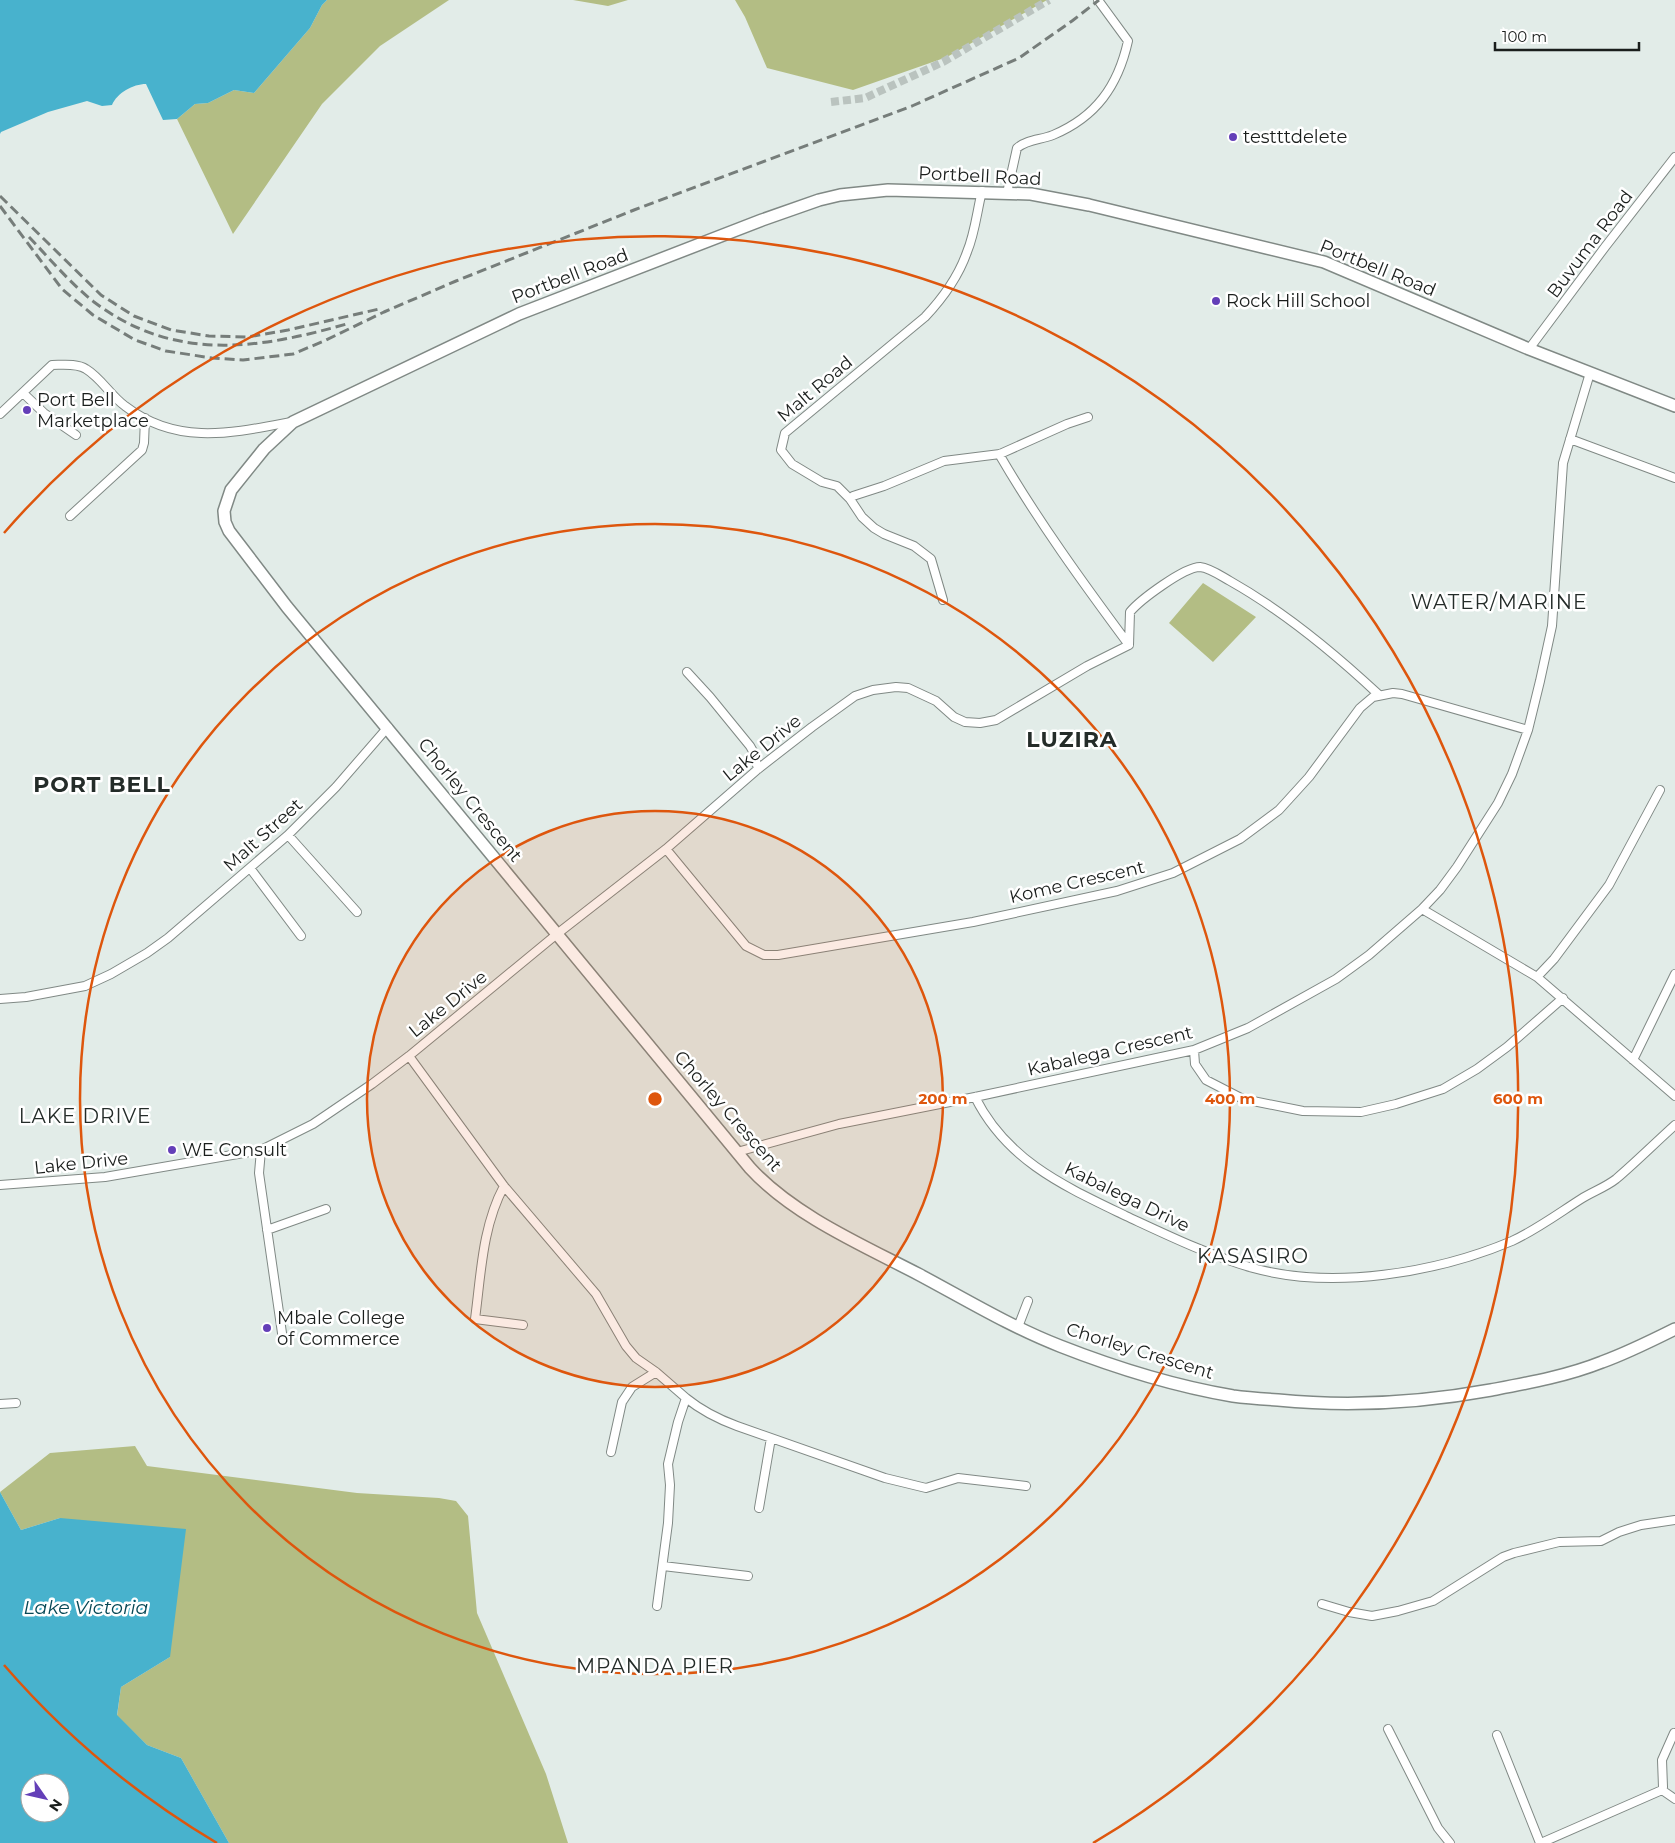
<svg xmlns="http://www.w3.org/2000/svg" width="1675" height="1843" viewBox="0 0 1675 1843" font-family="Montserrat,sans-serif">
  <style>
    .green { fill: #b3bd84 }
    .water { fill: #48b2cd; fill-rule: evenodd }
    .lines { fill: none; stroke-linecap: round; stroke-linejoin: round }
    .minor-tunnel { stroke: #bac3bf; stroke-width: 8; stroke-dasharray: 8 4; stroke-linecap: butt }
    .minor-casing { stroke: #808985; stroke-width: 10 }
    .secondary-casing { stroke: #808985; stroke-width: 14 }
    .minor { stroke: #fff; stroke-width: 8 }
    .secondary { stroke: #fff; stroke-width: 11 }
    .rail { stroke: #767d7a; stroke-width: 3; stroke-dasharray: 10 5; stroke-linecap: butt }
    .ring { fill: none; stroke: #de560d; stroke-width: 2.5 }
    .poi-dot { fill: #643fb8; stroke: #fff; stroke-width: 2 }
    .labels { text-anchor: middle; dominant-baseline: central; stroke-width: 5; stroke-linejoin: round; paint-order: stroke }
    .poi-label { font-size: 18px; fill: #1a1e1c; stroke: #fff; text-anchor: start }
    .street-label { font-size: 18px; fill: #1a1e1c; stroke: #fff }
    .water-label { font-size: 19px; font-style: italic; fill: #074856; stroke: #fff }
    .quarter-label { font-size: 20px; letter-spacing: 1px; fill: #242c29; stroke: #fff }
    .district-label { font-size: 22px; font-weight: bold; letter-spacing: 1px; fill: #242c29; stroke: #fff }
    .centre { fill: #de560d; stroke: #fff; stroke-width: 2.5 }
    .ring-label { font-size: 15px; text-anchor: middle; font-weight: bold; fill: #de560d; stroke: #fff; stroke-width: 5; stroke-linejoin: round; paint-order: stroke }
  </style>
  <rect width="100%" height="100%" fill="#e2ece8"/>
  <path class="green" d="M327,0H449L380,46L322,104L233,234L177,119L195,104L208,103L234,90L254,93L310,28L322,5Z
    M573,0H628L608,6Z
    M735,0H1047L947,57L853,90L767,68L745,17Z
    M1203,583L1256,617L1213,662L1169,623Z
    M135,1446L147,1466L357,1493L439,1498L456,1501L468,1516L477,1613L546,1774L568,1843H229L181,1758L147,1745L117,1716L121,1687L170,1657L60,1518L21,1530L0,1492L50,1453Z"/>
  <path class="water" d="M0,0H327L322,5L310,28L254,93L234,90L208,103L195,104L177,119L163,120L146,84C133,84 117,93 112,105L102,106L87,101L48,112L1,132L0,134Z
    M0,1492L21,1530L60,1518L186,1529L170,1657L121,1687L117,1715L147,1745L181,1758L229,1843H0ZM30,1783H60V1813H30Z"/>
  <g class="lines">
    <path class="minor-tunnel" d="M831,102L865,98L943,62L1049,0"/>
    <g class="minor-casing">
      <path id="minor" d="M1007,193L1017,148C1028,139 1041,140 1053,135C1096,117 1118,86 1128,41L1098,0
        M1529,349L1605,247L1675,157
        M23,393L44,413L76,435
        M0,414L52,365C62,365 77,363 86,369C101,378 111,396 125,406C177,446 232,433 291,422
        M1570,439L1675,478
        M999,454C1038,521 1083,583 1129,645
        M850,499L853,496L884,486L944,461L1000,454L1067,424L1088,417
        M70,516L142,450L144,443L145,418
        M943,600L931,559L914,546L884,534L874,528L862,517L850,499L837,486L822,482L792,464L781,450L785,433L925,317C942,299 959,275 967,252C975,233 977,211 982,191
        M687,672L710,697L750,746L754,753L758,769
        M288,835L357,912
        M666,849L746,946L764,955H778L973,922L1117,891L1173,873L1240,839L1279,810L1309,777L1360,708L1373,697L1393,693L1402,694L1528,730
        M250,868L301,936
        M1422,909L1537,977L1675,1096
        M1537,977L1554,959L1609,885L1660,790
        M0,999L26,997L85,986L111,974L147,953L168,938L288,835L336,787L388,727
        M1194,1050L1195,1064L1206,1080L1243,1099L1303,1111L1361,1112L1396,1104L1443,1089L1477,1069L1507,1047L1563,998
        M409,1056L504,1186L596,1294L626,1346L636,1358L656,1372L686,1398
        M1633,1060L1675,974
        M975,1097C1007,1161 1064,1186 1126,1216C1167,1235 1208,1255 1253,1268C1333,1290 1436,1273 1512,1241C1536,1230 1559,1213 1581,1199C1592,1192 1606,1187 1616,1179C1636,1162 1655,1143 1675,1125
        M261,1150L259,1173L283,1340
        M737,1152L839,1124L975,1097L1194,1050L1248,1028L1336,979L1369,955L1422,909L1440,890L1457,867L1498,803L1512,774L1528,730L1540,681L1552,626L1563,463L1590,373
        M0,1185L105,1177L261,1150L313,1124L372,1084L409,1056L557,934L666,849L758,769L812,727L855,696L873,690L896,687L908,688L936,701L954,717L965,722L980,723L996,720L1087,666L1129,645L1130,612C1140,600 1184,567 1200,567C1210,568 1221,576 1230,581C1285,612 1333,652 1378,694
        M504,1186C482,1227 481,1275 475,1319L523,1325
        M267,1230L326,1209
        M1018,1327L1028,1301
        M0,1404L16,1403
        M611,1452L622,1402L632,1387L656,1372
        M759,1508L771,1438
        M663,1566L748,1576
        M1322,1604L1349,1612L1372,1616L1398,1611L1433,1601L1503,1557L1514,1553L1559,1542L1601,1541L1619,1532L1641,1525L1675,1520
        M657,1606L668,1523L670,1485L668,1464L678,1422L686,1398C702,1411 718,1419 737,1426L885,1478L926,1488L958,1478L1026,1486
        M1388,1729L1438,1828L1450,1843
        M1497,1735L1540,1843
        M1662,1790L1663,1787L1662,1760L1674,1733
        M1662,1790L1675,1799
        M1541,1843L1662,1790"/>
    </g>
    <g class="secondary-casing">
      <path id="secondary" d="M1675,406L1529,349L1324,262L1089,205L1031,194L888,190L840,195L819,200L762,220L519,314L293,422L264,449L231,490L224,511L225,522L229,531L287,607L750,1168C793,1215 862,1245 918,1274C965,1299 1011,1327 1060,1346C1116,1368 1174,1386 1233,1396C1248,1398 1263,1399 1278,1400C1349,1407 1420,1403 1491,1390C1528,1383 1567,1376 1602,1362C1627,1353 1651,1341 1675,1329"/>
    </g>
    <use href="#minor" class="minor"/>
    <use href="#secondary" class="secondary"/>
    <path class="rail" d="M0,196L101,295L134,316L171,330L209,336L248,337L288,330L379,309
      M0,206L62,289L93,315L135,340L166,351L212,358L243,360L293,354L324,341L384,312L456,281L634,210L912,106L1019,58L1072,21L1099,0
      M29,237C50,259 70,283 94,302C175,363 260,349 350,323"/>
  </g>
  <circle cx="655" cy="1099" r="288" fill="#de560d" fill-opacity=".12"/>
  <g class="ring">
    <circle cx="655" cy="1099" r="288"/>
    <circle cx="655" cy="1099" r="575"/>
    <path d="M217 1843A863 863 0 0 1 4 1665M4 533A863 863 0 1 1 1093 1843"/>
  </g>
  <g class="poi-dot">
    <circle cx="1233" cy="137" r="5"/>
    <circle cx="1216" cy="301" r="5"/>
    <circle cx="27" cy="410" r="5"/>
    <circle cx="172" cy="1150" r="5"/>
    <circle cx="267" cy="1328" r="5"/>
  </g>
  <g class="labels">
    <g class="poi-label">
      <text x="1243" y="137">testttdelete</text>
      <text x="1226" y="301">Rock Hill School</text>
      <text x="37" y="400">Port Bell<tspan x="37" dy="21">Marketplace</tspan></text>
      <text x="182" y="1150">WE Consult</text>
      <text x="277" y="1318">Mbale College<tspan x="277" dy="21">of Commerce</tspan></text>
    </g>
    <g class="street-label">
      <text transform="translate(980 176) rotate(3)">Portbell Road</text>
      <text transform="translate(1590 244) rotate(-53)">Buvuma Road</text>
      <text transform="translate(1378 268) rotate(22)">Portbell Road</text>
      <text transform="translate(570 276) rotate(-21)">Portbell Road</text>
      <text transform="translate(815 389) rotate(-40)">Malt Road</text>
      <text transform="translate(762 748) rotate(-39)">Lake Drive</text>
      <text transform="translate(470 800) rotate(51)">Chorley Crescent</text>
      <text transform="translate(263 835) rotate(-42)">Malt Street</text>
      <text transform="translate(1077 882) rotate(-13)">Kome Crescent</text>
      <text transform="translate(448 1004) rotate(-39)">Lake Drive</text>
      <text transform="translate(1110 1051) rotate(-13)">Kabalega Crescent</text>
      <text transform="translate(728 1111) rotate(49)">Chorley Crescent</text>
      <text transform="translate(81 1163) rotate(-6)">Lake Drive</text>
      <text transform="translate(1127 1197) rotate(26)">Kabalega Drive</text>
      <text transform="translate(1140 1351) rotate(17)">Chorley Crescent</text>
    </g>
    <g class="water-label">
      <text x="86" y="1607">Lake Victoria</text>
    </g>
    <g class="quarter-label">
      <text x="1499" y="602">WATER/MARINE</text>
      <text x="85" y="1116">LAKE DRIVE</text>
      <text x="1253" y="1256">KASASIRO</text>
      <text x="655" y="1666">MPANDA PIER</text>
    </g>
    <g class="district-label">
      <text x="1072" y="739">LUZIRA</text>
      <text x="102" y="784">PORT BELL</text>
    </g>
  </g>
  <circle cx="655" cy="1099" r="8" class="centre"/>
  <g class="ring-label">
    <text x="943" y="1104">200 m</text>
    <text x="1230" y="1104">400 m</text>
    <text x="1518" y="1104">600 m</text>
  </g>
  <g transform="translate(45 1798) rotate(124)"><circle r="24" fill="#ffffff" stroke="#a3a5a4"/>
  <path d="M0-4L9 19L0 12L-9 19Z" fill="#643fb8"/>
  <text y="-8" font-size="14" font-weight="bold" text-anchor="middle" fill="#1a1e1c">N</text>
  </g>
  <path d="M1495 42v8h144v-8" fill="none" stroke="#1a1e1c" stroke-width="2.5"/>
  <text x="1502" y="42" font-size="15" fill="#1a1e1c" stroke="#ffffff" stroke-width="4" paint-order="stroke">100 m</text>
</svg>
